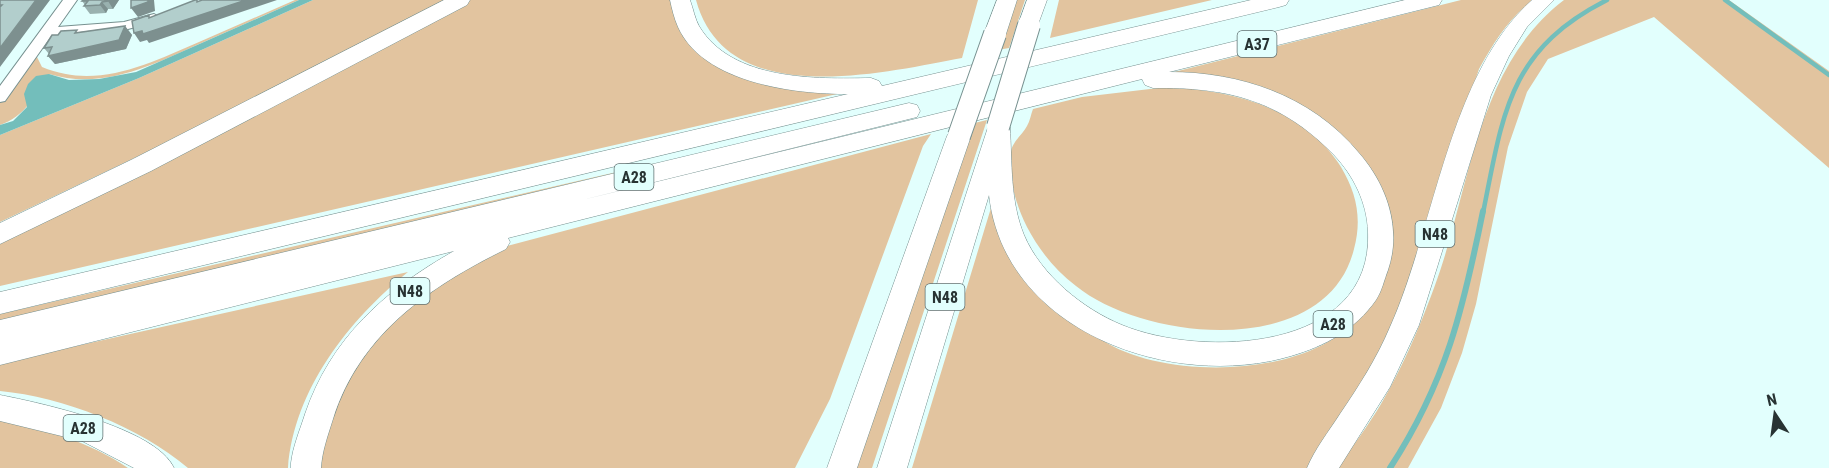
<svg xmlns="http://www.w3.org/2000/svg" width="1829" height="468" viewBox="0 0 1829 468" font-family="'Roboto Condensed',sans-serif">
  <style>
    .green { fill: #e2c49f }
    .water { fill: #73bebb }
    .lines { fill: none; stroke-linecap: round; stroke-linejoin: round }
    .stream-far1 { stroke: #73bebb; stroke-width: 4.5 }
    .stream { stroke: #73bebb; stroke-width: 6 }
    .minor-casing { stroke: #779190; stroke-width: 2 }
    .highway-casing { stroke: #779190; stroke-width: 1 }
    .minor { fill: #fff; fill-rule: evenodd }
    .highway { fill: #fff; fill-rule: evenodd }
    .highway-bridge-casing { stroke: #779190; stroke-width: 24; stroke-linecap: butt }
    .highway-bridge { stroke: #fff; stroke-width: 22 }
    .wall { fill: #99b1af }
    .shaded-wall { fill: #7d908f }
    .building { fill: #b2cecc; stroke: #7d908f; stroke-width: 1.5 }
    .labels { text-anchor: middle; dominant-baseline: central; stroke-width: 6; stroke-linejoin: round; paint-order: stroke }
    .shield { fill: #e2fffd; stroke: #607070; stroke-width: 1.5 }
    .shield-label { font-size: 16px; font-weight: bold; fill: #283333 }
  </style>
  <rect width="100%" height="100%" fill="#e2fffd"/>
  <path class="green" d="M295,0H299C268,14 237,27 206,41C156,63 105,91 49,74C35,95 25,117 0,125V102L36,55L42,67C97,90 148,64 199,42C231,28 263,14 295,0Z
    M313,0H446L143,154L0,222V135L139,78Z
    M467,0H674V5L746,79L776,87L837,94L0,286V237Z
    M696,0H978L962,58C881,73 726,111 696,0Z
    M1010,0H1025L1009,48L992,51Z
    M1059,0H1212L1050,38Z
    M1461,0H1533C1508,19 1494,42 1479,69L1403,302L1372,379L1310,468H912L994,198C997,211 999,226 1004,238C1007,245 1092,334 1102,340C1161,379 1295,378 1348,327C1356,320 1382,237 1388,221L1312,114L1170,73Z
    M1564,0H1729L1829,71V168L1654,17L1548,59L1527,92L1508,147L1476,304L1462,353L1441,408L1408,468H1337C1352,447 1368,426 1381,404C1404,365 1425,315 1440,271C1471,178 1480,64 1564,0Z
    M1167,87C1232,90 1304,108 1341,167C1357,194 1362,219 1354,249C1327,359 1145,342 1076,286C1055,270 1039,250 1027,227C1016,205 1008,178 1011,153C1011,143 1023,134 1027,126C1030,121 1031,114 1033,109L1082,97Z
    M987,120L872,468H845L966,125Z
    M931,134L923,146L830,399L795,468H321V458L333,401L379,327L473,255Z
    M660,162L0,322V314Z
    M408,272C349,320 294,389 288,468H188C140,427 63,397 0,391V363Z
    M0,420C45,429 90,442 128,468H0Z"/>
  <path class="water" d="M299,0H313L139,78L0,135V125L13,121L27,107L24,94L28,84L36,76L49,74L69,80L99,79L136,72Z"/>
  <g class="lines">
    <path class="stream-far1" d="M1725,0L1829,75
      M1483,213C1503,114 1508,50 1607,0"/>
    <path class="stream" d="M1390,468C1446,382 1463,310 1483,211"/>
    <g class="minor-casing">
      <path id="minor" d="M63,0H77L58,27L124,22L154,14L161,18L159,21L124,30L51,36L5,101L0,102V86Z"/>
    </g>
    <g class="highway-casing">
      <path id="highway" d="M444,0H470L467,5L151,171L0,244V223L133,159Z
        M670,0H690C693,8 695,19 699,26C732,81 816,79 871,78L879,81L882,86L1251,0H1289L1286,5L1279,7L0,314V292L848,94C794,94 703,83 678,27C674,18 672,9 670,0Z
        M997,0H1017L1006,34L1003,39H987L984,34Z
        M1027,0H1047L1036,30H1022L1018,25Z
        M1405,0H1442L1439,5L1169,72C1241,72 1312,96 1359,153C1387,185 1402,229 1388,270C1384,280 1382,291 1376,300C1355,330 1325,346 1291,356C1173,391 1004,332 989,195L907,468H877L990,121L998,119L1006,121L1010,127C1012,162 1010,201 1024,235C1041,275 1083,309 1122,325C1202,358 1373,352 1368,232C1367,203 1354,176 1334,155C1281,100 1227,87 1153,88L1145,85L1142,79L508,238L510,242L506,249C429,287 360,334 333,419C328,435 322,451 321,468H291V463C293,446 300,430 305,414C331,338 385,290 454,251L0,365V320L909,103L917,105L920,111L917,117L909,119L578,201Z
        M1532,0H1554L1527,27L1509,56L1491,95L1419,325L1390,387L1339,468H1307C1315,449 1329,431 1340,414C1359,386 1377,358 1390,327C1435,227 1449,74 1532,0Z
        M959,128L967,130L971,136L857,468H827L947,136L951,130Z
        M0,395C41,403 156,428 174,468H134L82,441L0,421Z"/>
    </g>
    <use href="#minor" class="minor"/>
    <use href="#highway" class="highway"/>
    <g class="highway-bridge-casing">
      <path id="highway-bridge" d="M998,127L1029,25
        M959,136L995,34"/>
    </g>
    <use href="#highway-bridge" class="highway-bridge"/>
  </g>
  <path class="wall" d="M83,0H119L113,9H108L106,13L90,14L84,6L85,5L82,1Z
    M125,26L132,35L126,49L55,64L48,56L49,54L44,48L79,32Z"/>
  <path class="shaded-wall" d="M36,0H50L0,67V48Z
    M109,0H119L113,9L108,1Z
    M148,0H154L155,11L138,17L131,8Z
    M246,0H277L149,43L147,40L140,42L134,33Z
    M102,2L108,9L106,13L100,5Z
    M125,26L132,35L126,49L55,64L48,56Z"/>
  <path class="building" d="M0,0H36L0,48V7L2,5H0Z
    M83,0H109L108,1L102,2L100,5L84,6L88,1H82Z
    M131,0H148V2L131,8Z
    M195,0H197V2L202,0H246L143,34L142,31L134,33L132,21L149,15V18Z
    M125,26L119,40L48,56L52,47L44,48L52,35H58L61,31L77,30L75,33Z"/>
  <g class="labels">
    <g class="shield">
      <rect x="1237.5" y="31" width="39" height="26" rx="4.5"/>
      <rect x="614.5" y="164" width="39" height="26" rx="4.5"/>
      <rect x="1415.5" y="221" width="39" height="26" rx="4.5"/>
      <rect x="390.5" y="278" width="39" height="26" rx="4.5"/>
      <rect x="925.5" y="284" width="39" height="26" rx="4.5"/>
      <rect x="1313.5" y="311" width="39" height="26" rx="4.5"/>
      <rect x="63.5" y="415" width="39" height="26" rx="4.5"/>
    </g>
    <g class="shield-label">
      <text x="1257" y="44">A37</text>
      <text x="634" y="177">A28</text>
      <text x="1435" y="234">N48</text>
      <text x="410" y="291">N48</text>
      <text x="945" y="297">N48</text>
      <text x="1333" y="324">A28</text>
      <text x="83" y="428">A28</text>
    </g>
  </g>
  <g transform="translate(1775 414) rotate(347)" stroke="#e2fffd" stroke-width="4.5" paint-order="stroke">
  <path d="M0-4.5L10 22L0 15L-10 22Z" fill="#283333"/>
  <text y="-9" font-size="16" font-weight="bold" text-anchor="middle" fill="#283333">N</text>
  </g>
</svg>
